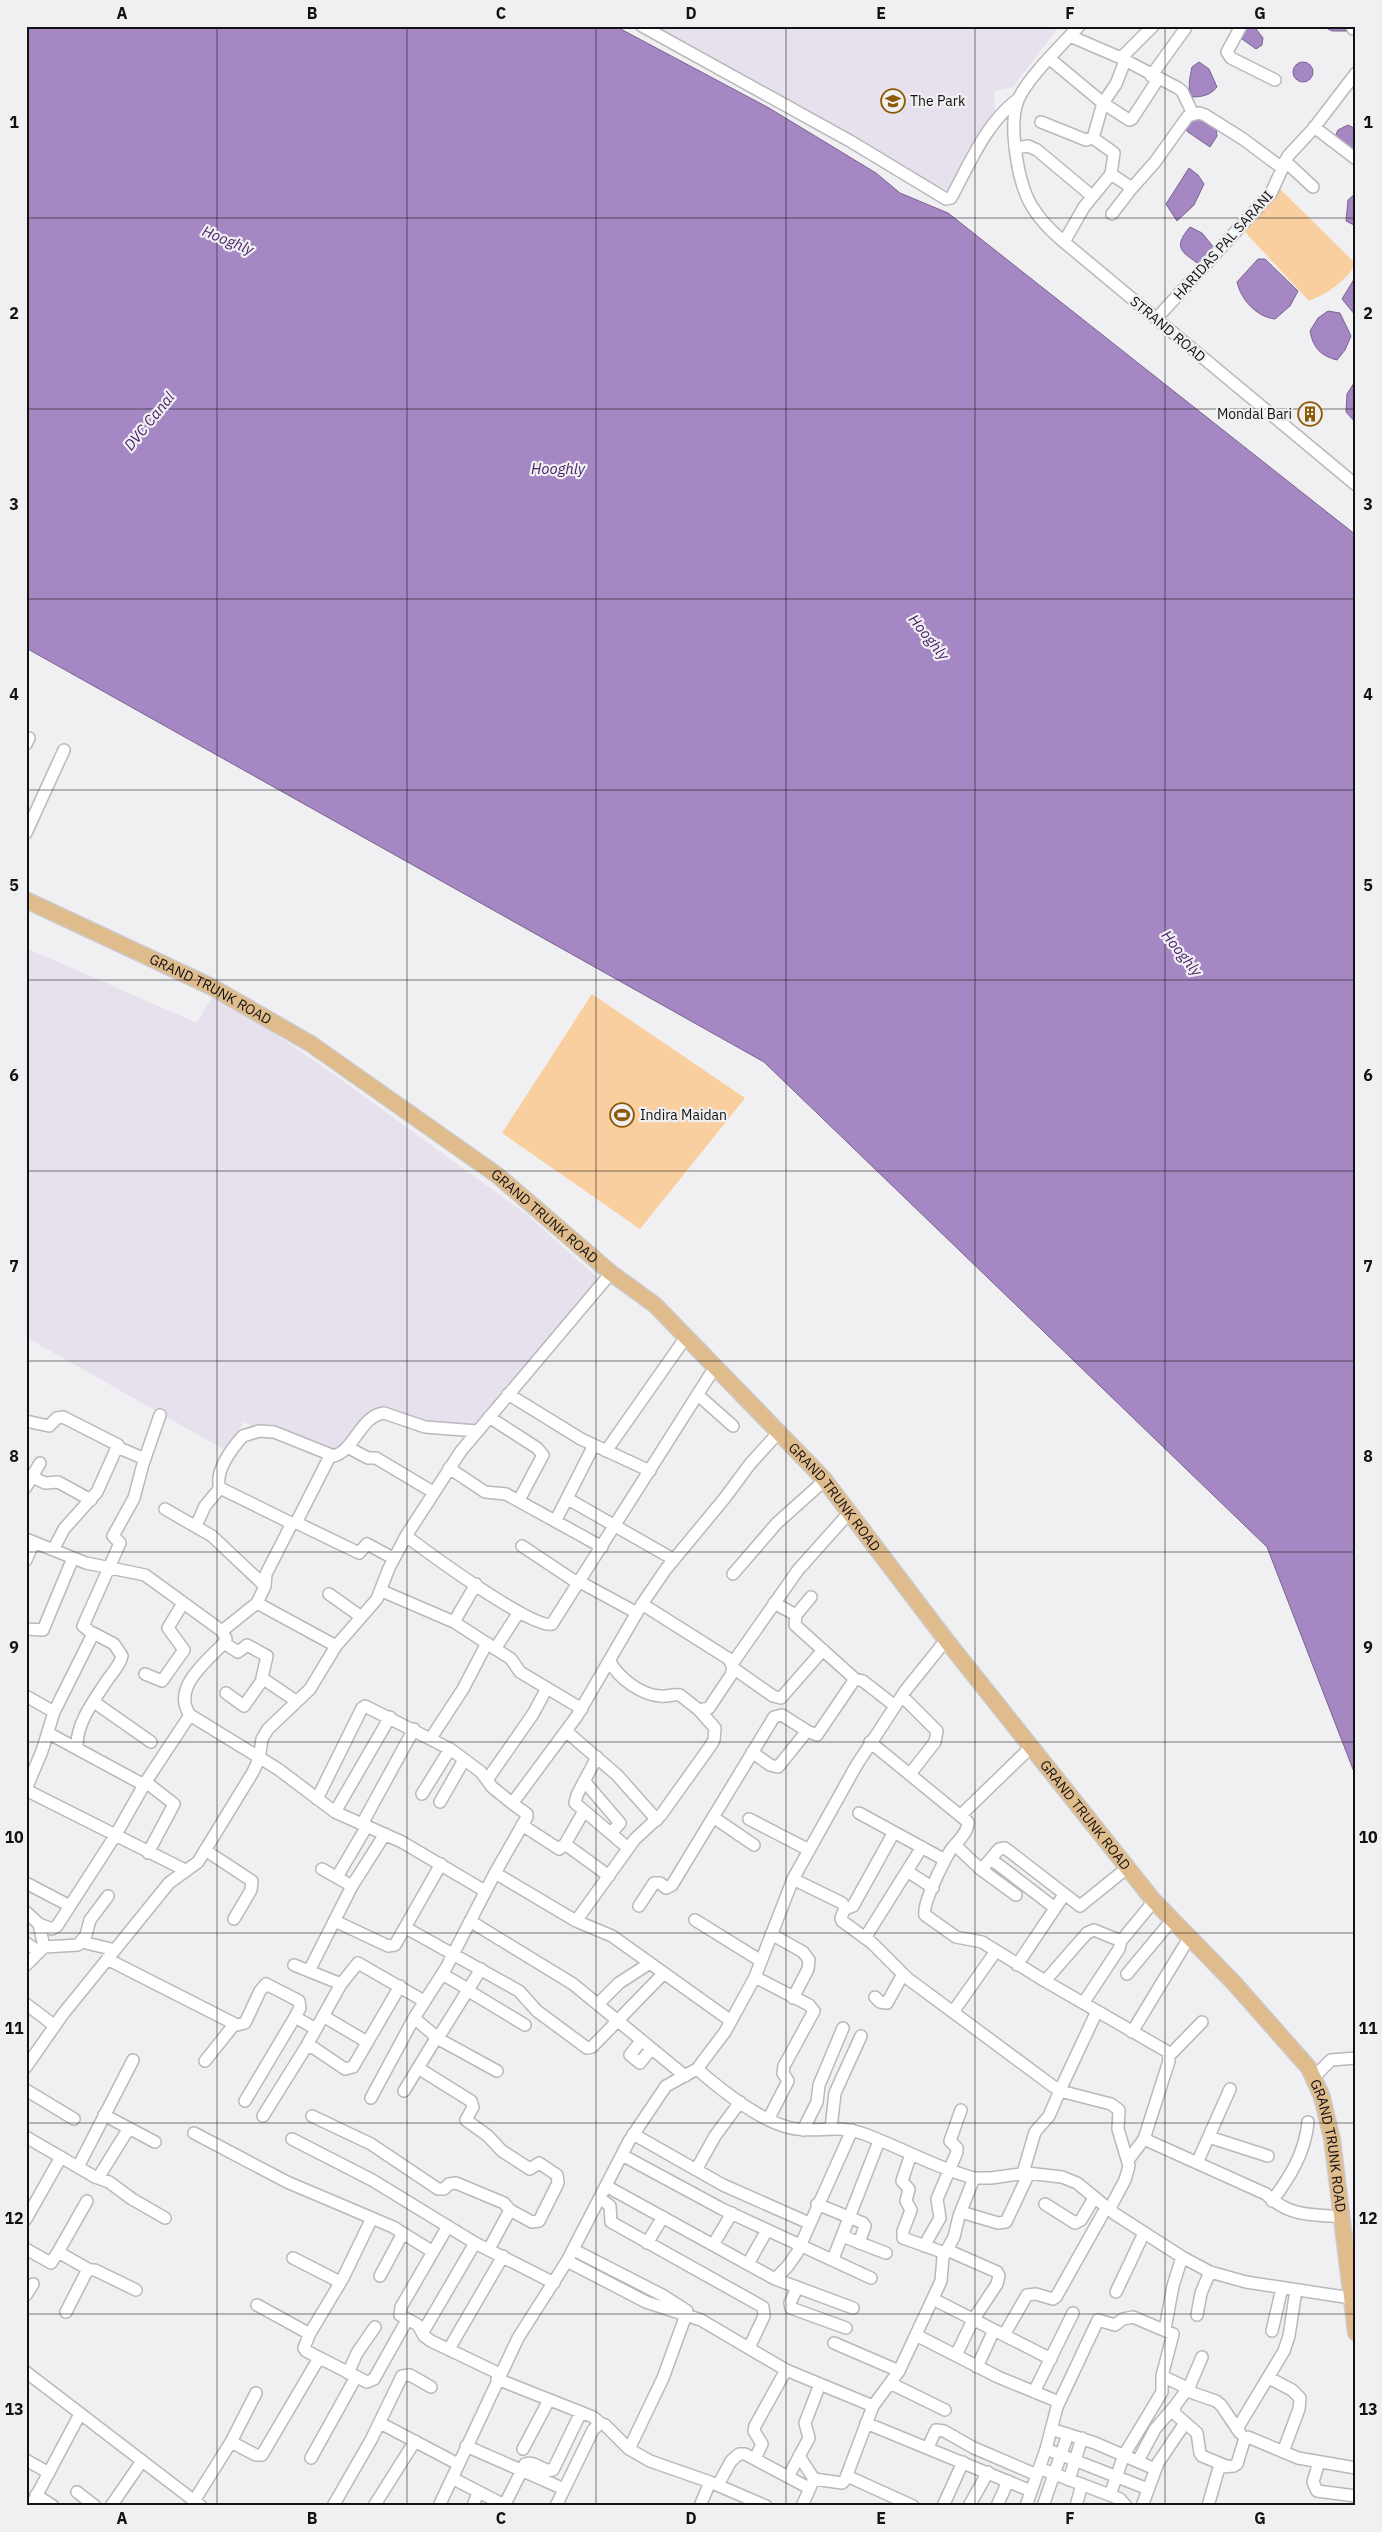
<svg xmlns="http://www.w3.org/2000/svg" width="1382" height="2532" viewBox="0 0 1382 2532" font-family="'IBM Plex Sans',sans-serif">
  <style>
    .built { fill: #e6e1ec }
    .green { fill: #facf9f }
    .water { fill: #a587c4; stroke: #79648f }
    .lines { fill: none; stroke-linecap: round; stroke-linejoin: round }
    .minor-casing { stroke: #b9b8bb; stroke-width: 14 }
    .major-casing { stroke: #cbcbcb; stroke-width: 18 }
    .minor { stroke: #fff; stroke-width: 11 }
    .major { stroke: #e0bb8c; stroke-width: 15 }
    .grid { fill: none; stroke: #131213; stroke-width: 1; stroke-opacity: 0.55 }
    .labels { text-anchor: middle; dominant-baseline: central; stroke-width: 4.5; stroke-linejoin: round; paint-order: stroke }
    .poi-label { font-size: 14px; fill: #131213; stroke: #f0eff2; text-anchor: start }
    .street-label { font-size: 14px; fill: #131213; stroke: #f0eff2 }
    .water-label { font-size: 15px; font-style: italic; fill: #492069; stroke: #f0eff2 }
    .neatline { fill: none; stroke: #131213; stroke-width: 2 }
    .grid-label { font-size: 16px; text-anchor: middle; font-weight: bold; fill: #131213 }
  </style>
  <rect width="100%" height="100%" fill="#f0eff2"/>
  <path class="built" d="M653,26H1059L1013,87L994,91L995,112L949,191L918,177L838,126Z
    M26,948L197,1023L212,997L259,1023L336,1076L526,1214L600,1280L471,1429L367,1415L332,1462L244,1422L225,1450L26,1337Z"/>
  <path class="green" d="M1279,188L1356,264C1346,281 1327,294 1309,301L1245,232Z
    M592,994L745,1098L640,1229L502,1133Z"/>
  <path class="water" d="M26,26H615L769,108L876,173L900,193L948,213L1356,535V1777L1267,1547L764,1062L26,648Z
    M1249,26L1256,29L1263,38L1262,45L1256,49L1242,39V31Z
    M1322,26H1350L1347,31H1332Z
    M1199,62L1209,69L1217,87C1211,95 1202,97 1192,97C1187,86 1190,78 1192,67Z
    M1293 72a10 10 0 1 1 20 0a10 10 0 1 1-20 0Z
    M1200,117L1216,128L1217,136L1210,147L1188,132L1183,126L1188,118Z
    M1348,125L1356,129V156L1334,139L1338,130Z
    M1189,168L1198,175L1204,184L1194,205L1177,221L1166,204Z
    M1356,193V226L1346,221L1348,200Z
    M1190,227L1202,233L1215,249L1200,265C1182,252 1172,248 1190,227Z
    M1258,259H1265L1298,291L1290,306L1275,319C1257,317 1241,300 1237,282Z
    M1356,276V316L1342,299Z
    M1328,311L1340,313L1351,336L1345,350L1337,360C1321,356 1313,348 1310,331L1318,318Z
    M1356,380V423L1346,412L1347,394Z"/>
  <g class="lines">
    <g class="minor-casing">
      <path id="minor" d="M642,26L850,141L946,199L951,198C970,163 986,123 1018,99
        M1079,26C1062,45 1027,78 1018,100C1008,125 1018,186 1033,208C1041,221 1052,232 1064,242L1356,485
        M1241,26L1227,52L1231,58L1275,80
        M1353,29L1354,26
        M1070,36L1121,58L1178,88L1182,91L1193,114
        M1121,58L1153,26
        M1050,59L1103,103L1129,120L1132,119L1158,79
        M1151,76L1185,29
        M1041,122L1086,140L1093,138
        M1314,127L1356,159
        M1016,148L1028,146L1037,150L1092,196
        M1285,161L1313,187
        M1111,174L1114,153L1093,138L1103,103L1116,84L1125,61
        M1112,214L1132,188L1155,162L1188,116L1199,113L1205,115L1243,139L1282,168
        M1064,242L1084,207L1111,174L1132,188
        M1156,319L1271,193L1288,156L1313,129L1356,73
        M26,744L29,738
        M26,833L64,750
        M508,1394L581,1439L650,1471
        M698,1395L733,1426
        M489,1417L537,1448L543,1455L519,1500
        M26,1421L49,1426L57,1418L63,1417L118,1445L97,1492L64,1529L53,1550
        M117,1447L145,1459
        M347,1447L368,1458H376L433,1492
        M606,1451L686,1337
        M449,1468L485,1492L506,1494L602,1547
        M32,1477L45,1483L58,1482L91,1500
        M26,1487L40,1463
        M568,1499L673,1559
        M165,1509L212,1536L265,1586
        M556,1520L594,1445
        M296,1523L330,1456
        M290,1524L297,1523L359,1553L367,1544L393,1558
        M196,1526L205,1506L220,1488
        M406,1536C426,1551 533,1630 552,1624L715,1367
        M26,1539L86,1563L145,1575L222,1631L257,1603L265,1586L266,1574L290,1527L289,1522L220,1488C214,1472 232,1448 243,1436L259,1431L274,1432L334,1456C355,1450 360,1416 384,1413L425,1427L477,1431
        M522,1546L579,1584
        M26,1560L34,1542
        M733,1574L777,1523L825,1480
        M580,1582L637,1613
        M382,1591L454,1622L511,1659L520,1672L582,1709
        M329,1594L360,1616
        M811,1597L796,1615L795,1625L855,1679
        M257,1603L336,1646
        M774,1603L796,1615
        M454,1622L476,1584
        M26,1629L43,1630L73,1558
        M222,1631L226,1639L224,1643C207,1661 171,1688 190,1715L278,1769L335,1812L402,1842L485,1891
        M224,1643L238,1652L247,1645L267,1656L262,1678L296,1701
        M495,1649L519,1612
        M610,1662C619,1678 641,1695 660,1696C667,1697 672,1694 680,1695L699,1710L709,1708L731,1675L733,1668L729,1659L642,1604
        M732,1664L798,1570L849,1513
        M733,1668L773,1696L781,1698L823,1650
        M145,1674L162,1681L184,1650L168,1628L183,1603
        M226,1693L244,1706L263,1679
        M26,1696L54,1712
        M902,1696L937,1731L935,1742L910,1774
        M94,1702L151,1742
        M567,1732L617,1775L657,1820
        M431,1738L463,1689L487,1643
        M870,1742L968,1822C968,1834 956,1842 950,1851C943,1863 922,1904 925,1915L956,1937L982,1942L1045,1981L1168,2052L1169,2061L1144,2139L1129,2159
        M77,1747C76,1723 95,1699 108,1679C113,1672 120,1665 122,1656L114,1644L93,1633
        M752,1752L770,1765L778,1767L807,1731
        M597,1757L577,1795L575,1803L628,1848
        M487,1780L533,1714L547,1688
        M584,1781L620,1823L612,1832
        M142,1783L151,1786L174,1804L148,1853
        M143,1786L190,1715
        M26,1789L42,1751L54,1712L93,1634L83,1626L120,1543L113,1536L134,1498L143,1464L160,1415
        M26,1790L185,1870
        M422,1794L450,1749
        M317,1799L362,1708L365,1706L450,1749L481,1772L492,1787L513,1804
        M440,1802L464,1760
        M335,1812L390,1717
        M859,1813L945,1860
        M961,1815L1031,1747
        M713,1817L754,1845
        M749,1819L809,1850
        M362,1824L414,1729
        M522,1825L559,1849L565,1844L584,1811
        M565,1844L609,1876
        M955,1845L976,1865L983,1868L999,1849L1005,1848L1080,1906L1127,1868
        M205,1850L252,1881L251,1890L234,1919
        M991,1859L1055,1908
        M979,1868L1016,1895
        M322,1869L352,1886
        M907,1871L933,1888
        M495,1873L576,1921L612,1936L731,2021
        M337,1877L367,1826
        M793,1879L842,1903L845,1908L841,1918L842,1921L872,1943L907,1978L1054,2087L1061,2088L1097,2011
        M26,1883L70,1906
        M639,1906L654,1883H660L666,1888L672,1885L774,1717L782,1715L807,1731L817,1735L855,1679L863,1681L895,1706
        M844,1906L848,1908L853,1906L894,1832
        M26,1912L39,1924L44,1947
        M695,1920L761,1961
        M335,1921L388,1946L395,1945L441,1864
        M470,1921L573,1984L685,2076
        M576,1921L635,1839L661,1815L709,1748L714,1740L715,1728L699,1710
        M39,1924L52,1929L57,1926L115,1836L144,1785L48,1733
        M406,1928L519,1991L537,2011L587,2048L592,2047L664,1973
        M771,1934L803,1952L809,1960L808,1969L793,1998
        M865,1938L922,1847
        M82,1942L115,1950
        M26,1943L38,1951
        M107,1959L235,2024
        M26,1965L44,1947L78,1945L86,1935L90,1920L108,1896
        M294,1965L341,1984
        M1017,1965L1064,1895
        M309,1971L352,1886L385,1834
        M442,1974L468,1989
        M1127,1974L1172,1920
        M755,1977L809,2005L814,2011L784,2066L783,2073L788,2081L769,2118
        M1045,1981L1087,1933L1094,1930L1121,1941L1154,1901
        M467,1990L525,2025
        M875,1997L880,2002L887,2003L903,1974
        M1084,2002L1119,1949L1121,1941
        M26,2004L55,2026
        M598,2004L619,1983L650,1963
        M953,2012L996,1951
        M323,2016L367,2042
        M295,2017L316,2029
        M1132,2032L1189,1938
        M435,2037L497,2071
        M438,2038L481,1969
        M641,2041L630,2055L640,2063L651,2049
        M306,2047L341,1984L358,1963L424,2001
        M1169,2056L1202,2022
        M205,2061L233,2026L245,2023L260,1991L266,1984L299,2001L300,2008L295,2017L245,2101
        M26,2067L63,2014L169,1883L198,1862L253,1772L259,1759L262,1739L268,1729L310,1689L336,1646L377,1599L389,1568L406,1536L461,1451L611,1273
        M418,2068L471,2101L473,2107L466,2120L488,2136L502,2151L530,2169L539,2163L557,2175L558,2183L539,2221L532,2222L510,2210L489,2249
        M697,2069C720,2089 766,2126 797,2129C819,2132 839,2125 861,2133C899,2146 935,2168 974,2178H991L1027,2173L1062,2177L1077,2183L1115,2214L1182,2257L1210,2272L1246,2282L1351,2298
        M1314,2077L1331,2060L1356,2058
        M26,2090L74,2119
        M404,2091L435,2040L433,2034L414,2018
        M1060,2091L1111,2104L1119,2110L1118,2129L1129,2166L1125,2180L1109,2210
        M371,2098L414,2018L446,1968L495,1873L527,1817V1814L513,1804L514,1801L577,1716L642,1604L666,1569L724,1499L750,1464L779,1432
        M104,2115L155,2142
        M263,2116L306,2047L314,2048L345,2069L353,2067L400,1986
        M312,2116L371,2144L438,2189H444L449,2184L456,2183L504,2203L510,2210
        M831,2128L835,2093L861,2036
        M803,2130L817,2102L819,2085L843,2028
        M194,2133L287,2182L393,2227L433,2252
        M633,2134L723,2185L809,2223
        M26,2137L95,2177L109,2182L132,2199L165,2218
        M1209,2137L1268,2156
        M292,2139L372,2180L475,2243L554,2283
        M1144,2139L1266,2194C1289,2217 1311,2214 1341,2217
        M911,2154L902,2181L909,2189L906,2201L911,2210L903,2231V2238L945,2253
        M622,2155L722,2209L871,2278
        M1197,2163L1230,2089
        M78,2167L133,2060
        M696,2170L715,2136L740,2102
        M1023,2173L1035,2132L1049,2116L1061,2088
        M98,2178L129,2128
        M606,2186L775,2279L853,2308
        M600,2198L610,2206L611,2222L763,2307L764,2316L749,2348
        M1272,2201C1290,2177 1305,2153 1308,2122
        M817,2204L863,2223L865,2226L859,2243
        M1045,2204L1075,2223L1081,2220L1094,2198
        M961,2212L998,2223L1006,2222L1029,2173
        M26,2219L61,2157
        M448,2226L401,2307L400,2315L418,2325L424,2336L431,2341L500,2374
        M842,2236L886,2253
        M647,2243L663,2217
        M713,2245L732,2213
        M924,2246L940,2218L937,2199L957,2152V2148L950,2141L961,2110
        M26,2249L51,2263L58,2252L88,2269L66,2312
        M574,2250L662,2295L687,2311
        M947,2250L997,2272L999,2276L997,2284L973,2320L956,2355
        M58,2252L87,2201
        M293,2258L340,2282
        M833,2259L879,2141
        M567,2261L646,2302L701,2320L786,2370L873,2406
        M748,2264L767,2230
        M89,2270H95L136,2290
        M380,2276L403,2233
        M775,2279L787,2267L797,2253L852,2130
        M797,2288L790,2303L791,2308L846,2328
        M1116,2292L1144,2233
        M26,2295L33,2284
        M933,2299L1051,2359
        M257,2305L308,2333V2338L304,2348L306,2351L367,2382L374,2379L407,2320
        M1197,2315L1201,2293L1210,2272
        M1165,2329L1173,2286L1182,2257
        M1272,2331L1282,2288
        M423,2332L475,2243
        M309,2335L343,2278L372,2218
        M916,2335L998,2377L1059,2402
        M1004,2335L1027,2295L1036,2294L1053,2299L1056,2297L1106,2208
        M834,2343L899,2371
        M449,2349L503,2256
        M1202,2357L1190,2385V2392L1216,2401L1221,2405L1240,2433
        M977,2367L994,2330
        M26,2372L201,2506
        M348,2373L357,2353L375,2327
        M1269,2378L1292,2390L1300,2398L1299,2409L1283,2452
        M497,2379L593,2417L600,2423
        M892,2384L945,2410
        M1190,2385L1175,2406L1174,2413L1197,2433L1200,2453L1202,2456L1226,2466
        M1034,2392L1073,2313
        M380,2423L458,2464
        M866,2423L1031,2491
        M1051,2429L1095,2443L1155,2469
        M1237,2429L1284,2351L1289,2336L1296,2290
        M231,2442L256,2455H262L319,2358
        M466,2446L564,2489
        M928,2447L936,2430L944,2431L974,2448L1037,2475
        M523,2449L549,2400
        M629,2449L663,2378L686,2315
        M1046,2449L1148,2489
        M799,2456L814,2479
        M311,2458L356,2377
        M755,2459L762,2444L754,2431L755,2426L786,2370
        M26,2460L49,2473
        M1138,2461L1155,2429L1175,2406
        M1319,2462L1313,2482L1317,2491L1356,2496
        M1039,2468L1120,2499L1126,2506
        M847,2476L913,2506
        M788,2477L809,2438L805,2423L820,2384
        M452,2478L504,2505
        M1069,2480L1082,2438
        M718,2485L731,2461L739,2454H745L809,2488
        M77,2492L95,2506
        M36,2495L53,2506
        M1110,2495L1124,2455L1162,2392V2376
        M194,2501L231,2442L256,2393
        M31,2506L80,2414
        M111,2506L142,2461
        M333,2506L371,2440L402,2376L410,2375L431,2387
        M374,2506L415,2441
        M439,2506L518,2338L567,2261L629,2141L666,2086L697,2069L725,2032L755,1977L793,1879L856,1766L905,1691L946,1640
        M473,2506L478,2492
        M504,2506L525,2464C536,2460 543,2473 553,2470L581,2412
        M556,2506L593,2430L600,2423L605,2425L629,2449L650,2461L710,2482L766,2506
        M700,2506L710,2482
        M802,2506L814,2479L842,2483L845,2480L873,2406L899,2371L941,2281L943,2257L954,2237L959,2216L974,2178
        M943,2506L963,2462
        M969,2506L988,2472
        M997,2506L1008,2481
        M1026,2506L1046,2449L1057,2407L1098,2320L1115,2325L1123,2319L1133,2317L1173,2334L1162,2376L1187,2388
        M1043,2506L1068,2434
        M1076,2506L1082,2484
        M1142,2506L1158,2463L1185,2423
        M1208,2506L1218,2471L1221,2467L1234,2466L1237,2464L1244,2441L1248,2437L1298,2458L1356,2468"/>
    </g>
    <g class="major-casing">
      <g id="major">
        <path id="s1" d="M26,900L210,986L311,1044L497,1175L611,1273L655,1305L823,1478L946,1640L1154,1901L1234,1983L1309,2068L1322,2097L1332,2139L1356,2333"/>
      </g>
    </g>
    <use href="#minor" class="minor"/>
    <use href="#major" class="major"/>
  </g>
  <path class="grid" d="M217,26V2506M407,26V2506M596,26V2506M786,26V2506M975,26V2506M1165,26V2506M26,218H1356M26,409H1356M26,599H1356M26,790H1356M26,980H1356M26,1171H1356M26,1361H1356M26,1552H1356M26,1742H1356M26,1933H1356M26,2123H1356M26,2314H1356"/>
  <defs>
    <g id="university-ring" transform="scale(1.25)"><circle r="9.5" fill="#f0eff2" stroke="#8e5a08" stroke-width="1.5"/><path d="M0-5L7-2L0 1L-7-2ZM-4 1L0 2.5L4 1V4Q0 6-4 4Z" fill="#8e5a08"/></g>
    <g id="building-ring" transform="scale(1.25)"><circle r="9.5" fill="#f0eff2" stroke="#8e5a08" stroke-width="1.5"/><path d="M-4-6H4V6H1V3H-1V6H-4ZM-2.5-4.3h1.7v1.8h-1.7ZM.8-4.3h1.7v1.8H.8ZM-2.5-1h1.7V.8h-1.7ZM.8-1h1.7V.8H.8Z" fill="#8e5a08"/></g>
    <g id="stadium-ring" transform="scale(1.25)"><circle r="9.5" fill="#f0eff2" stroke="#8e5a08" stroke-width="1.5"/><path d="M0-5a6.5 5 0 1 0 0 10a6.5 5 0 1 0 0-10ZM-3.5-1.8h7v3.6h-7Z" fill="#8e5a08"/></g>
  </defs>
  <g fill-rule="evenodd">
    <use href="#university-ring" x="893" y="101"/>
    <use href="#building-ring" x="1310" y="414"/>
    <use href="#stadium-ring" x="622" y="1115"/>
  </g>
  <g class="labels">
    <g class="poi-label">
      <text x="910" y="101">The Park</text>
      <text x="1292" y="414" text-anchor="end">Mondal Bari</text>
      <text x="640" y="1115">Indira Maidan</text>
    </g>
    <g class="street-label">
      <text transform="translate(1223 245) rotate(-48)">HARIDAS PAL SARANI</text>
      <text transform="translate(1168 329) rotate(40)">STRAND ROAD</text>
      <text stroke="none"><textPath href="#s1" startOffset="205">GRAND TRUNK ROAD</textPath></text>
      <text stroke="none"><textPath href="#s1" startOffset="610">GRAND TRUNK ROAD</textPath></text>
      <text stroke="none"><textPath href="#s1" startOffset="1015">GRAND TRUNK ROAD</textPath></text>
      <text stroke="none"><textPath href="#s1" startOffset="1420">GRAND TRUNK ROAD</textPath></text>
      <text stroke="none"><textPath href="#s1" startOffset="1839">GRAND TRUNK ROAD</textPath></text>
    </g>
    <g class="water-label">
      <text transform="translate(228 240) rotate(22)">Hooghly</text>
      <text transform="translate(149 421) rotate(-51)">DVC Canal</text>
      <text x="558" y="468">Hooghly</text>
      <text transform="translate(929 637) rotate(51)">Hooghly</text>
      <text transform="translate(1182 953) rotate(51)">Hooghly</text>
    </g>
  </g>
  <rect width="1382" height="2532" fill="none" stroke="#f0eff2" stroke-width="55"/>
  <rect x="28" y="28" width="1326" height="2476" class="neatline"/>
  <g class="grid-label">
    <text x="122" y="19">A</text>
    <text x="312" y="19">B</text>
    <text x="501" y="19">C</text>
    <text x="691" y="19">D</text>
    <text x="881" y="19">E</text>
    <text x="1070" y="19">F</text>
    <text x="1260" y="19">G</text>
    <text x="14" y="128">1</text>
    <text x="1368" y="128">1</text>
    <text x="14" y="319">2</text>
    <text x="1368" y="319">2</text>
    <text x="14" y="510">3</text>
    <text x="1368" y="510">3</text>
    <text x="14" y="700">4</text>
    <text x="1368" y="700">4</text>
    <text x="14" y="891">5</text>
    <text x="1368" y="891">5</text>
    <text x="14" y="1081">6</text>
    <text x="1368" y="1081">6</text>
    <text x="14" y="1272">7</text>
    <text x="1368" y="1272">7</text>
    <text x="14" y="1462">8</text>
    <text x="1368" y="1462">8</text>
    <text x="14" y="1653">9</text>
    <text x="1368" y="1653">9</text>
    <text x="14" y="1843">10</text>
    <text x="1368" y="1843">10</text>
    <text x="14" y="2034">11</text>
    <text x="1368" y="2034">11</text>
    <text x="14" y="2224">12</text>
    <text x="1368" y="2224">12</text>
    <text x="14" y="2415">13</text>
    <text x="1368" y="2415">13</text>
    <text x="122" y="2524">A</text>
    <text x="312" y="2524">B</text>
    <text x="501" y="2524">C</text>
    <text x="691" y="2524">D</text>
    <text x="881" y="2524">E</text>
    <text x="1070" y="2524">F</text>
    <text x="1260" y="2524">G</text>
  </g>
</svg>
